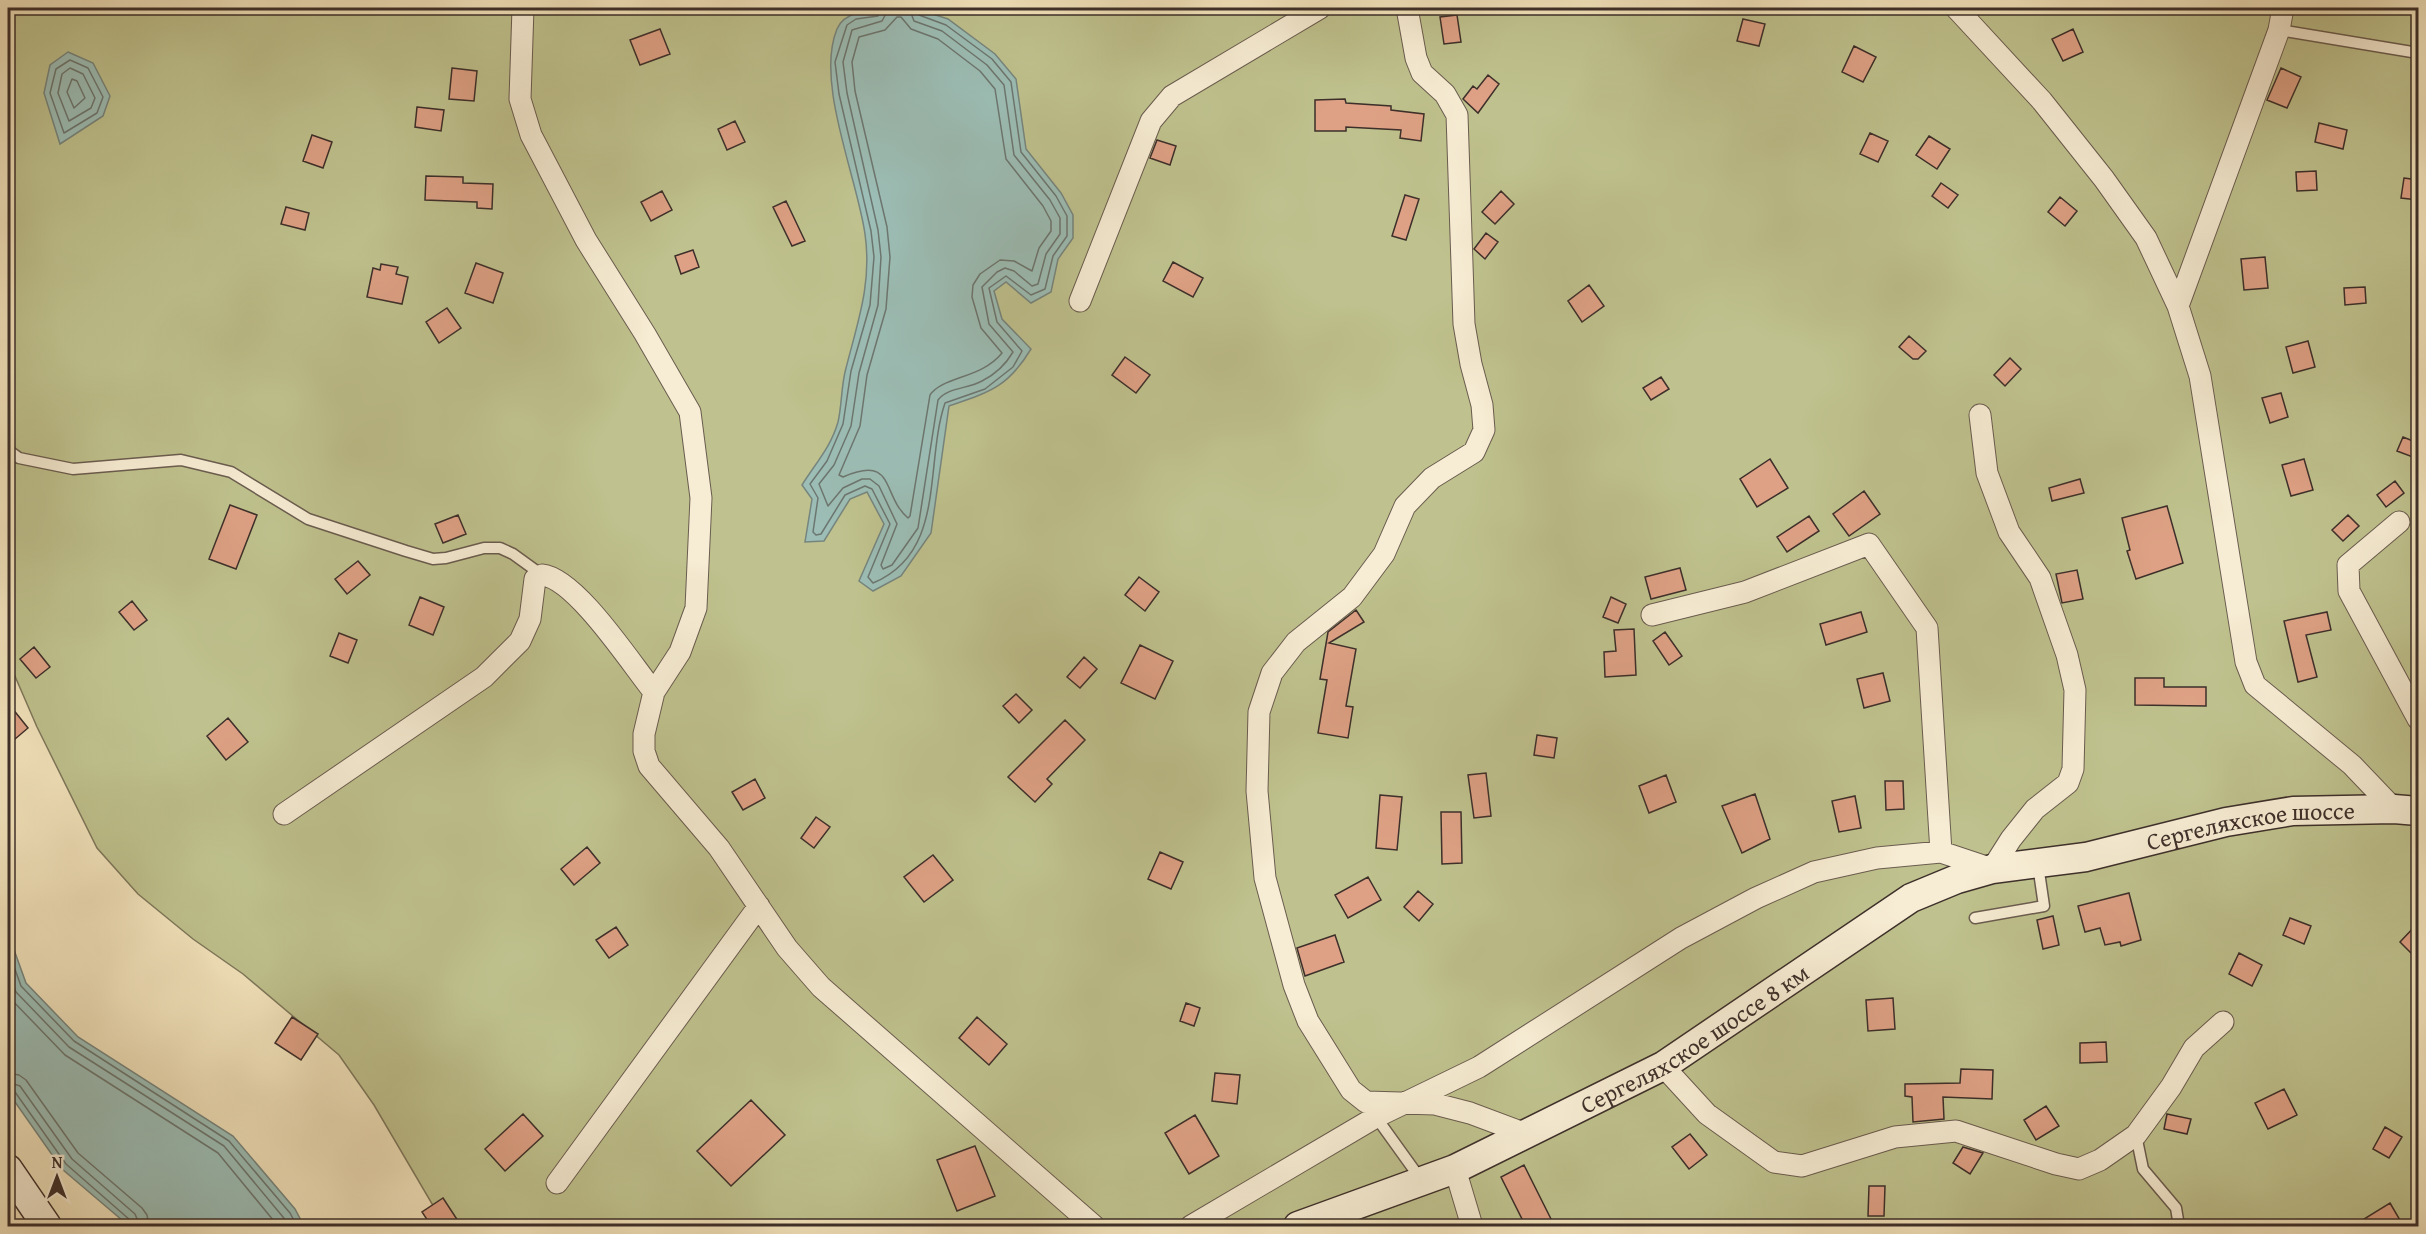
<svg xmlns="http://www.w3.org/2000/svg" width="2426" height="1234" viewBox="0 0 2426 1234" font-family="'Gentium Book Plus',serif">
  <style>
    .green { fill: #bfc28e; stroke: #7e785c; stroke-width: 1.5 }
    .water { fill: #9cbeb6; stroke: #76857e; stroke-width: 1.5 }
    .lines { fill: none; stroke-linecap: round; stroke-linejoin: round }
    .shore { stroke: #6c7670; stroke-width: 1.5 }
    .building { fill: #dea185; stroke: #3d2f2a; stroke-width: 1.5 }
    .lane-casing { stroke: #6a5c4f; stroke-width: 13 }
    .street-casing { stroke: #6a5c4f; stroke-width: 23 }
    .secondary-casing { stroke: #3d2f2a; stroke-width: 31 }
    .lane { stroke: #f7edd4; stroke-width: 10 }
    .street { stroke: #f7edd4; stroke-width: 21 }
    .secondary { stroke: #f7edd4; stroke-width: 28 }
    .labels { text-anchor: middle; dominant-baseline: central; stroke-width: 4.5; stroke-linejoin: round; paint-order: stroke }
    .street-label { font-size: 24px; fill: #3d2f2a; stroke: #f7edd4 }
  </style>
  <rect width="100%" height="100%" fill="#f3e4bd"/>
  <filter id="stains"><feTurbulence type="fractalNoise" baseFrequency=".00333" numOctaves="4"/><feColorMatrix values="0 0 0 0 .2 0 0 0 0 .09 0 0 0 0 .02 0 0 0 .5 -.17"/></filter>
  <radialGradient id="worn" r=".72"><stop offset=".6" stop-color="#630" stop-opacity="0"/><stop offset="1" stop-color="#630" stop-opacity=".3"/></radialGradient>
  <path class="green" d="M8,8H2418V1226H445L374,1105L339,1055L243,974L193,939L138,894L97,848L37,727L8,660Z"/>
  <path class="water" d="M894,8H914L948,19L995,54L1016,79L1026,149L1061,193L1073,215V238L1058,259L1051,292L1031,303L1006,282L994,291L1002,319L1031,349C1008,387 990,392 949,406L931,533L901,576L873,591L859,581L884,524L867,492L850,499L824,541L805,542L812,499L802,485C815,464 831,447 838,422C842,405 841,386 846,368C858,321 872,283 865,234C857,177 815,82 837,29C845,9 875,10 894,8Z
    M68,52L93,63L110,96L103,116L60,144L44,93L50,65Z
    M8,933L26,983L78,1037L233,1136L295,1209L304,1226H129L62,1169L8,1092Z"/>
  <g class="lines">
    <path class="shore" d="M881,8L878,16L856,19L847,25L835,62L839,94L871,231L874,257L870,305L851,371L843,424L827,461L810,484L818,498L813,532L816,535L821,534L845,495L865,486L872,489L890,524L868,577L873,583C947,552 924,465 945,403L985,389L1013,367L1022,351L997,322L989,288L1006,276L1031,295L1045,289L1053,256L1067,236V216L1056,196L1021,152L1011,82L992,59L946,25L919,15L916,8
      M889,8L882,21L852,30L843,62L847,93L878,230L881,257L878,305L859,373L851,426L834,465L819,484L828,506L843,488L862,479H870L879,486L897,524L881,565L883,569L892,565L918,528L938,400C948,387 968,389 982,381C994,375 1006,364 1013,352L989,324L982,287L997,272L1005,268L1014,271L1032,286L1038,284L1046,254L1060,234V218L1050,200L1014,155L1004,85L987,65L942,31L914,21L909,8
      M897,17H901L911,29L938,39L980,71L995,89L1006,159L1043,206L1051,221V231L1039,248L1032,271L1014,261L1000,260L980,274L973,285L972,297L981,328L1002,353C981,379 943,376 930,395L910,516L908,518C881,495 896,454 843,477L839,475L860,426L867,375L886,309L890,257L887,227L855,91L852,62L859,37L885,30Z
      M70,60L88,68L103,97L97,113L64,133L50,93L56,69Z
      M70,68L83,74L95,98L91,108L69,121L58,93L62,74Z
      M72,79L77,81L85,98L74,108L67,92Z
      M8,950L21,986L74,1041L229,1141L290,1213L297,1226
      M8,972L16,992L69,1047L224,1146L283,1217L289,1226
      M8,996L65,1055L218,1153L278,1226
      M8,1073L19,1075L26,1080L78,1153L142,1208L147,1215L149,1226
      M8,1082L20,1086L72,1159L135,1214L140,1226
      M8,1089L15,1092L66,1164L130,1220L132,1226"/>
  </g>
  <path class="building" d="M1457,15L1461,42L1444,44L1440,17Z
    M1743,19L1765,24L1759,46L1737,41Z
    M660,29L670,54L640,65L630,40Z
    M2073,29L2083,52L2063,61L2052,39Z
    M1854,46L1876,57L1863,82L1842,72Z
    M452,68L477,71L474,101L449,99Z
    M2281,68L2301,77L2287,108L2267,100Z
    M1488,75L1499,84L1478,113L1463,99L1473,86L1477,89Z
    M1345,99L1346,103L1391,106V110L1424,114L1421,141L1400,138L1401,130L1346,127V131H1315V100Z
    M417,107L444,110L441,131L415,127Z
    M735,121L745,142L727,150L718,129Z
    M2319,123L2347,130L2343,149L2315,142Z
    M1870,133L1888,141L1878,162L1860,154Z
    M312,135L332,142L323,168L303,161Z
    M1929,136L1950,149L1937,169L1916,155Z
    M1157,140L1176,146L1170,165L1150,158Z
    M2316,171L2317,190L2297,191L2296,172Z
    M426,176L463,177V183L493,184L492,209L477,208V202L425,200Z
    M2404,178L2418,180V200L2401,198Z
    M1941,183L1958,195L1948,208L1932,196Z
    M662,191L672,210L651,221L641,202Z
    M1501,191L1514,204L1495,224L1482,212Z
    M1405,195L1419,199L1406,240L1392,236Z
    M2060,197L2077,211L2065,226L2048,212Z
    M786,201L805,241L792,246L773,207Z
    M286,207L309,213L305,230L281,224Z
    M1486,233L1498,242L1485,259L1474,249Z
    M693,250L699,267L681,274L675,256Z
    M2265,257L2268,288L2244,290L2241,259Z
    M1173,262L1203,278L1193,297L1163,281Z
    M476,263L503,273L493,303L465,293Z
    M381,264L398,267L396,274L408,277L402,304L367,297L373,268L380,270Z
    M1589,285L1604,306L1582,322L1568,301Z
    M2365,287L2366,303L2345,305L2344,288Z
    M447,308L461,328L439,343L426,322Z
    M1909,336L1926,351L1918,359H1913L1899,347Z
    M2308,341L2315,367L2293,373L2286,347Z
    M1125,357L1150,375L1136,393L1112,375Z
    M2010,358L2021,369L2005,386L1994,375Z
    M1661,377L1669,389L1651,400L1643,388Z
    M2281,393L2288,417L2270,423L2262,398Z
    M2403,437L2418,443V459L2397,451Z
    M1770,459L1788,488L1757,507L1740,479Z
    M2304,459L2313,490L2291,496L2282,465Z
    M2080,479L2084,493L2052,501L2049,488Z
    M2395,481L2404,493L2386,507L2377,495Z
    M1864,491L1880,514L1849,536L1833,514Z
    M230,505L257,515L236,569L209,559Z
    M2167,506L2183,563L2136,579L2127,551L2130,550L2122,518Z
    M458,515L466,534L443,543L435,524Z
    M2348,515L2359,526L2343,541L2332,530Z
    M1809,516L1819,531L1787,552L1777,537Z
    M358,561L370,575L347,594L335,579Z
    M1680,568L1686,590L1651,599L1645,577Z
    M2077,570L2083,599L2062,603L2056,574Z
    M1139,577L1159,592L1145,611L1125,595Z
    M420,597L444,607L433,635L409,625Z
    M1611,597L1626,604L1618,623L1603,617Z
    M132,601L147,620L134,630L119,612Z
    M1356,610L1364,622L1329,643L1356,649L1346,706L1353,707L1348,738L1318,733L1327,680L1320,679L1328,632Z
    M1861,612L1867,632L1826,645L1820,624Z
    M2327,612L2331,630L2306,635L2317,677L2298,682L2284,621Z
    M1634,629L1636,675L1605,677L1604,652L1616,651L1614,630Z
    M1665,632L1682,656L1669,665L1653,641Z
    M339,633L357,640L348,663L330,656Z
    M1140,645L1173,661L1155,699L1121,683Z
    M34,647L50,667L36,678L20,659Z
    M1084,657L1097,669L1080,688L1067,677Z
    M1883,673L1890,701L1864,708L1857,679Z
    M2135,678H2164V687H2206V706L2135,705Z
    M1016,694L1032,710L1019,723L1003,706Z
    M8,703L28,728L8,745Z
    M228,718L248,742L226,760L207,736Z
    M1065,720L1085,740L1047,779L1052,784L1035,802L1008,777Z
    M1537,735L1557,738L1554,758L1534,755Z
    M1486,773L1491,816L1474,818L1468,775Z
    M1666,775L1676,802L1649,813L1639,786Z
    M755,779L765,798L743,810L732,792Z
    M1885,781H1903L1904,809L1886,810Z
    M1755,794L1770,839L1742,853L1722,806Z
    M1380,795L1402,797L1397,850L1376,848Z
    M1855,796L1861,828L1839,832L1832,801Z
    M1441,812H1461L1462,863L1442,864Z
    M816,817L830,827L814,848L801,838Z
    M587,847L600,863L574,885L561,869Z
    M1160,852L1183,862L1171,889L1148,879Z
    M933,855L953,880L924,902L904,877Z
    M1368,877L1381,900L1348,918L1335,895Z
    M1418,891L1433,904L1419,921L1404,907Z
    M2129,893L2141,940L2121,946L2120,942L2105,945L2100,928L2085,932L2078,906Z
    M2053,916L2059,945L2043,949L2037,920Z
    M2290,918L2311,926L2304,944L2283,935Z
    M2418,923V960L2400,942Z
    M616,927L628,945L609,958L596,940Z
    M1335,935L1344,962L1305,976L1297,948Z
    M2239,953L2262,965L2252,986L2229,974Z
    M1893,998L1895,1029L1868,1031L1866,1000Z
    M1186,1003L1200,1008L1194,1026L1180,1021Z
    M292,1017L318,1034L301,1060L275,1043Z
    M977,1017L1007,1044L989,1065L959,1038Z
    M2106,1042L2107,1062L2080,1063V1043Z
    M1961,1069L1993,1070L1992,1099L1943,1097L1944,1119L1913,1122L1912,1097L1905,1096V1084L1960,1083Z
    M1215,1073L1240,1075L1237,1104L1212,1101Z
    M2284,1089L2297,1115L2268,1129L2255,1103Z
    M751,1100L785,1135L731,1186L697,1151Z
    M2046,1106L2059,1126L2036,1140L2024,1120Z
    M523,1114L543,1136L505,1171L485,1149Z
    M2167,1114L2191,1119L2187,1134L2164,1129Z
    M1195,1115L1219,1156L1189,1174L1165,1133Z
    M2385,1127L2402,1137L2389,1158L2373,1149Z
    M1690,1134L1707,1155L1689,1169L1672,1147Z
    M975,1146L995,1196L957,1211L937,1160Z
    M1963,1147L1983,1153L1970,1174L1953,1163Z
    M1524,1165L1555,1227H1526L1501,1177Z
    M1869,1186H1885L1884,1216H1868Z
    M443,1198L462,1227H432L422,1212Z
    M2390,1203L2404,1227H2351Z"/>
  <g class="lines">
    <g class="lane-casing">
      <path id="lane" d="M2279,30L2418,53
        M8,450L19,458L73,469L181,460L231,472L308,519L406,551L433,559L446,558L484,548H500L513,554L542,575
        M1975,918L2044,906L2038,865
        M1376,1117L1422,1181
        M2136,1135L2143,1169L2176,1208L2179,1226"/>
    </g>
    <g class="street-casing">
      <path id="street" d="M523,8L520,99L531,135L586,240L645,334L690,412L701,498L696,608L680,652L654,692L644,734V751L649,766L719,848L787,948L821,987L1094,1226
        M1407,8L1416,58L1422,73L1445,94L1457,115L1464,324L1471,364L1482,405L1484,430L1474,452L1432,478L1405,506L1384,554L1352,597L1296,642L1272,673L1259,712L1257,791L1265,878L1294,985L1308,1021L1351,1090L1366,1102L1435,1104L1470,1113L1526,1134
        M1956,8L2042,101L2104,179L2146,238L2178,306L2200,376L2246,662L2255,685L2352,765L2394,809
        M1080,301L1151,121L1172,96L1320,8
        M2178,306L2279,30L2283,8
        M2399,522L2348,565L2349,591L2418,719
        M1652,615L1745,592L1869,544L1927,628L1941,852
        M284,814L484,677L520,641L530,619L535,579L542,575C576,578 632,665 654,692
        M1663,1066L1707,1114L1774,1162L1802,1166L1895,1137L1956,1131L2056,1164L2079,1169L2100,1160L2136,1135L2171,1087L2194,1048L2223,1022
        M1455,1169L1472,1226
        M557,1183L759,906
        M1191,1226L1376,1117L1479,1067L1681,938L1756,898L1814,872L1877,858L1941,852L1992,869L2011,839L2035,809L2068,783L2073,769L2075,690L2067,655L2040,578L2009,532L1987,473L1980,415"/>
    </g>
    <g class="secondary-casing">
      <g id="secondary">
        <path d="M8,1169L47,1226"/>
        <path id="s1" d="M1298,1226L1455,1169L1663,1066L1911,898L1957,879L1992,869L2086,857L2226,822L2293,811L2394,809L2418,811"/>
      </g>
    </g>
    <use href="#lane" class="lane"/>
    <use href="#street" class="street"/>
    <use href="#secondary" class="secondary"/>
  </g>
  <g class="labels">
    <g class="street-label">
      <text stroke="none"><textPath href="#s1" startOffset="1048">Сергеляхское шоссе</textPath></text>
      <text stroke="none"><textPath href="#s1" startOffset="440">Сергеляхское шоссе 8 км</textPath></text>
    </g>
  </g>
  <rect width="2426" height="1234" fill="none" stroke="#f3e4bd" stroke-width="30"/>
  <rect x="9" y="9" width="2408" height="1216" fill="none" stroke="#3d2f2a" stroke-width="3"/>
  <rect x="15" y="15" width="2396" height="1204" fill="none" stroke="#3d2f2a" stroke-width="1.5"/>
  <g transform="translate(57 1177)" stroke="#f7edd4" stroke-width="4.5" paint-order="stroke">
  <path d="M0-4.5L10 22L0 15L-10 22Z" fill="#3d2f2a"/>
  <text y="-9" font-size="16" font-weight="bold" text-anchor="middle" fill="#3d2f2a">N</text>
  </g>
  <rect width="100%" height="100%" filter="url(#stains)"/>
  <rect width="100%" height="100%" fill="url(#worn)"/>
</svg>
